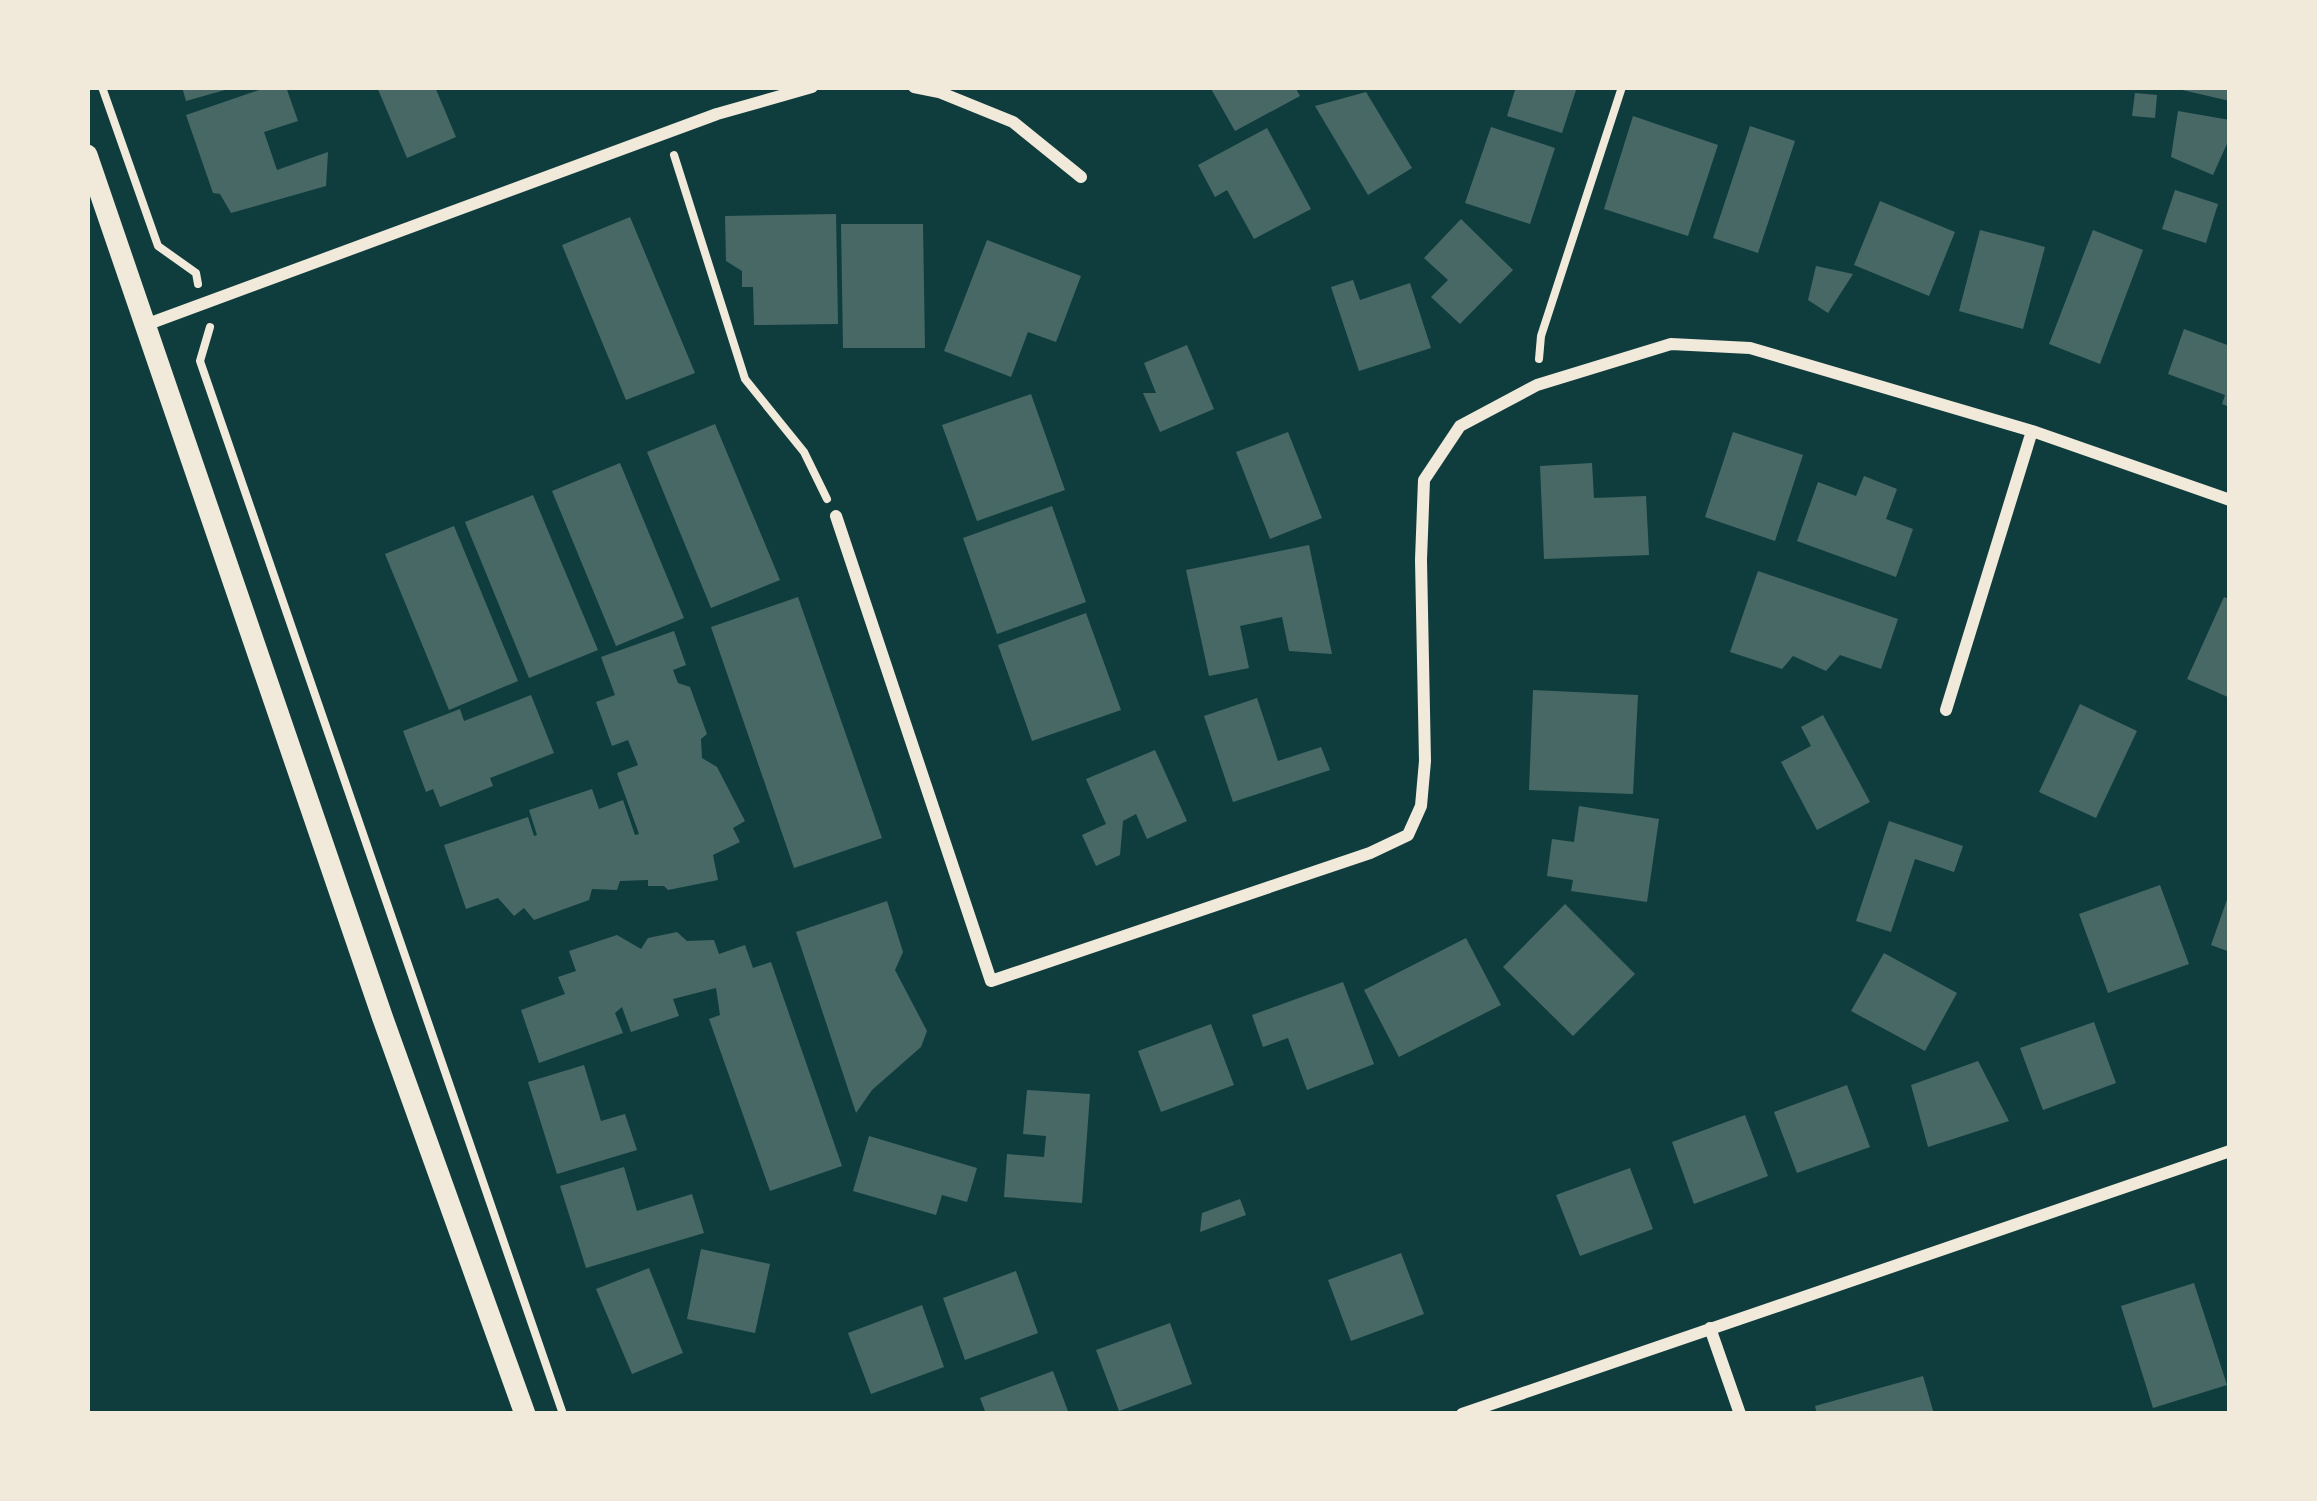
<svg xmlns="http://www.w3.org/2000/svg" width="2317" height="1501" viewBox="0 0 2317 1501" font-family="Rubik,sans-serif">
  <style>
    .building { fill: #486865 }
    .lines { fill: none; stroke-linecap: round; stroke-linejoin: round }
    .path { stroke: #f1e9da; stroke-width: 8 }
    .minor { stroke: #f1e9da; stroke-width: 12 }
    .tertiary { stroke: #f1e9da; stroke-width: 21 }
  </style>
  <rect width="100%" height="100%" fill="#0f3d3e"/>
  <path class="building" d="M182,87H231L232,88L186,101Z
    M268,87H286L298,121L264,132L277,170L328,152L326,186L231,213L220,194L213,193L186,115Z
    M377,87H435L456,137L407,158Z
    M1210,87H1295L1300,96L1235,131Z
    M1516,87H1577L1562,133L1507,116Z
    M2178,87H2230V101L2178,89Z
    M1366,92L1412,168L1368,195L1315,106Z
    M2135,93L2157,95L2155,118L2132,116Z
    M2178,111L2230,120V137L2213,175L2171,157Z
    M1633,116L1718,145L1688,236L1604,209Z
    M1750,126L1795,141L1758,253L1713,238Z
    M1491,127L1555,148L1530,224L1465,203Z
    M1267,128L1311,209L1254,239L1227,190L1215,197L1198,165Z
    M2175,190L2218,204L2206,243L2162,229Z
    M1880,201L1955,232L1929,296L1854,265Z
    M836,214L838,324L754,325L753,287H742V271L726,261L725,216Z
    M630,217L695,373L626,400L562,245Z
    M1461,219L1513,270L1460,324L1431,297L1448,280L1424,258Z
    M841,224H923L925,348H843Z
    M1980,230L2045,247L2023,329L1959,311Z
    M2093,230L2143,250L2100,364L2049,344Z
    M987,240L1081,276L1056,342L1028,332L1011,377L944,351Z
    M1816,266L1853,274L1828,313L1808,300Z
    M1353,280L1360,300L1410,283L1431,348L1359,371L1331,287Z
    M2184,329L2230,346V407L2222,404L2225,395L2168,374Z
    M1187,345L1214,409L1160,432L1143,393H1156L1144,363Z
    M1031,394L1065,490L977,521L942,425Z
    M715,424L780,580L711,608L647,452Z
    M1288,432L1322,518L1270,539L1236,452Z
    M1733,432L1803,455L1775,541L1705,517Z
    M620,463L684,618L616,646L552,491Z
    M1592,463L1594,498L1646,496L1649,555L1544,559L1540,466Z
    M1864,476L1897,489L1886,519L1913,529L1896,577L1797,541L1818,482L1856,496Z
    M533,495L598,650L529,678L465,522Z
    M1052,506L1086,602L997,634L963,538Z
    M454,526L518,681L449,710L385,554Z
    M1309,545L1332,654L1289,651L1282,617L1240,626L1249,668L1209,676L1186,570Z
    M1758,571L1898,619L1881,669L1840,655L1826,671L1793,656L1782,669L1730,652Z
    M798,597L882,838L794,868L711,627Z
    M2224,597L2230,600V698L2187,679Z
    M1086,613L1121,710L1032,741L998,645Z
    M674,631L686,665L673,670L678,683L690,687L707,734L701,739L702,758L717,767L745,821L733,828L740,842L713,855L718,880L668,890L664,886H648V880L620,881L617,890L592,889L589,900L534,920L524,908L514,916L498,898L466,909L444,845L528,817L534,836L537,835L529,810L592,789L599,809L623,800L635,835L639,834L617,773L638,765L628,740L612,746L596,702L615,695L601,657Z
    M1533,690L1638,695L1633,794L1529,790Z
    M531,695L554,753L490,778L493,786L440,807L433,789L426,792L403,731L460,709L464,721Z
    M1257,698L1278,761L1321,747L1330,770L1233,802L1204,716Z
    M2080,704L2137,731L2096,818L2039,792Z
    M1823,715L1870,802L1817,830L1781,762L1811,746L1801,727Z
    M1155,750L1187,821L1147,839L1136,814L1123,821L1120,855L1096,866L1082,835L1106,824L1086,779Z
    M1579,806L1659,819L1647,902L1571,891L1573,880L1547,876L1552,839L1574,842Z
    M1889,821L1963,846L1954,872L1915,859L1891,932L1856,921Z
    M2160,885L2189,964L2108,993L2079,914Z
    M2229,894H2230V952L2211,945Z
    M887,901L903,952L895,970L927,1031L921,1047L872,1090L856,1113L796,932Z
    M1565,904L1635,974L1573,1036L1503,967Z
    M677,932L687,941L714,940L719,954L745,945L753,968L771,962L842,1166L770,1191L709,1019L720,1015L716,988L673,999L679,1016L631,1032L622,1007L615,1013L623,1033L539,1063L521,1010L565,994L558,977L576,971L569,951L617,935L641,949L648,938Z
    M1466,938L1501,1005L1399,1057L1364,990Z
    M1884,953L1957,993L1925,1051L1851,1011Z
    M1343,982L1374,1064L1307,1090L1288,1038L1263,1047L1252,1015Z
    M2094,1022L2116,1083L2043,1110L2020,1048Z
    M1211,1024L1234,1085L1161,1112L1138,1051Z
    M1978,1061L2009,1121L1928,1147L1911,1085Z
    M584,1065L601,1121L625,1114L637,1150L557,1174L528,1082Z
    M1847,1085L1870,1147L1797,1173L1774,1112Z
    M1027,1090L1090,1094L1082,1203L1004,1197L1007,1154L1044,1157L1046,1136L1023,1134Z
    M1745,1115L1768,1176L1694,1204L1672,1142Z
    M869,1136L977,1168L967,1202L942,1195L936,1215L853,1191Z
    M624,1167L637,1211L692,1194L704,1233L586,1268L560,1186Z
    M1630,1168L1653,1229L1580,1256L1556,1195Z
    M1240,1199L1246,1215L1200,1232L1202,1213Z
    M701,1249L770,1264L755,1333L687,1319Z
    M1401,1253L1424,1314L1351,1341L1328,1280Z
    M649,1268L683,1353L632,1374L596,1289Z
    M1016,1271L1038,1333L965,1360L943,1298Z
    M2194,1283L2227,1385L2153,1408L2121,1306Z
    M922,1305L944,1367L871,1394L848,1333Z
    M1170,1323L1192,1384L1119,1411L1096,1350Z
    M1053,1371L1069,1414H986L980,1398Z
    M1923,1376L1934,1414H1817L1815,1406Z"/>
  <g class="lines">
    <path class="path" d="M102,87L158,246L196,273L198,284
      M674,155L745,379L804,452L827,499
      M210,327L200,361L563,1414
      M1539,359L1541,336L1622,87"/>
    <path class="minor" d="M914,87L939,92L1013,122L1081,177
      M148,324L717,114L812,87
      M836,516L991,981L1370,853L1408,835L1421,806L1425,761L1421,560L1424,480L1460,426L1537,385L1671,344L1750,348L2032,431L2230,500
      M1946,710L2032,431
      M1710,1328L1740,1414
      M1462,1414L2230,1151"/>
    <path class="tertiary" d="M87,155L382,1016L525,1414"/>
  </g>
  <rect width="2317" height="1501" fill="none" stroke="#f1e9da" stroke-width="180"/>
</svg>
